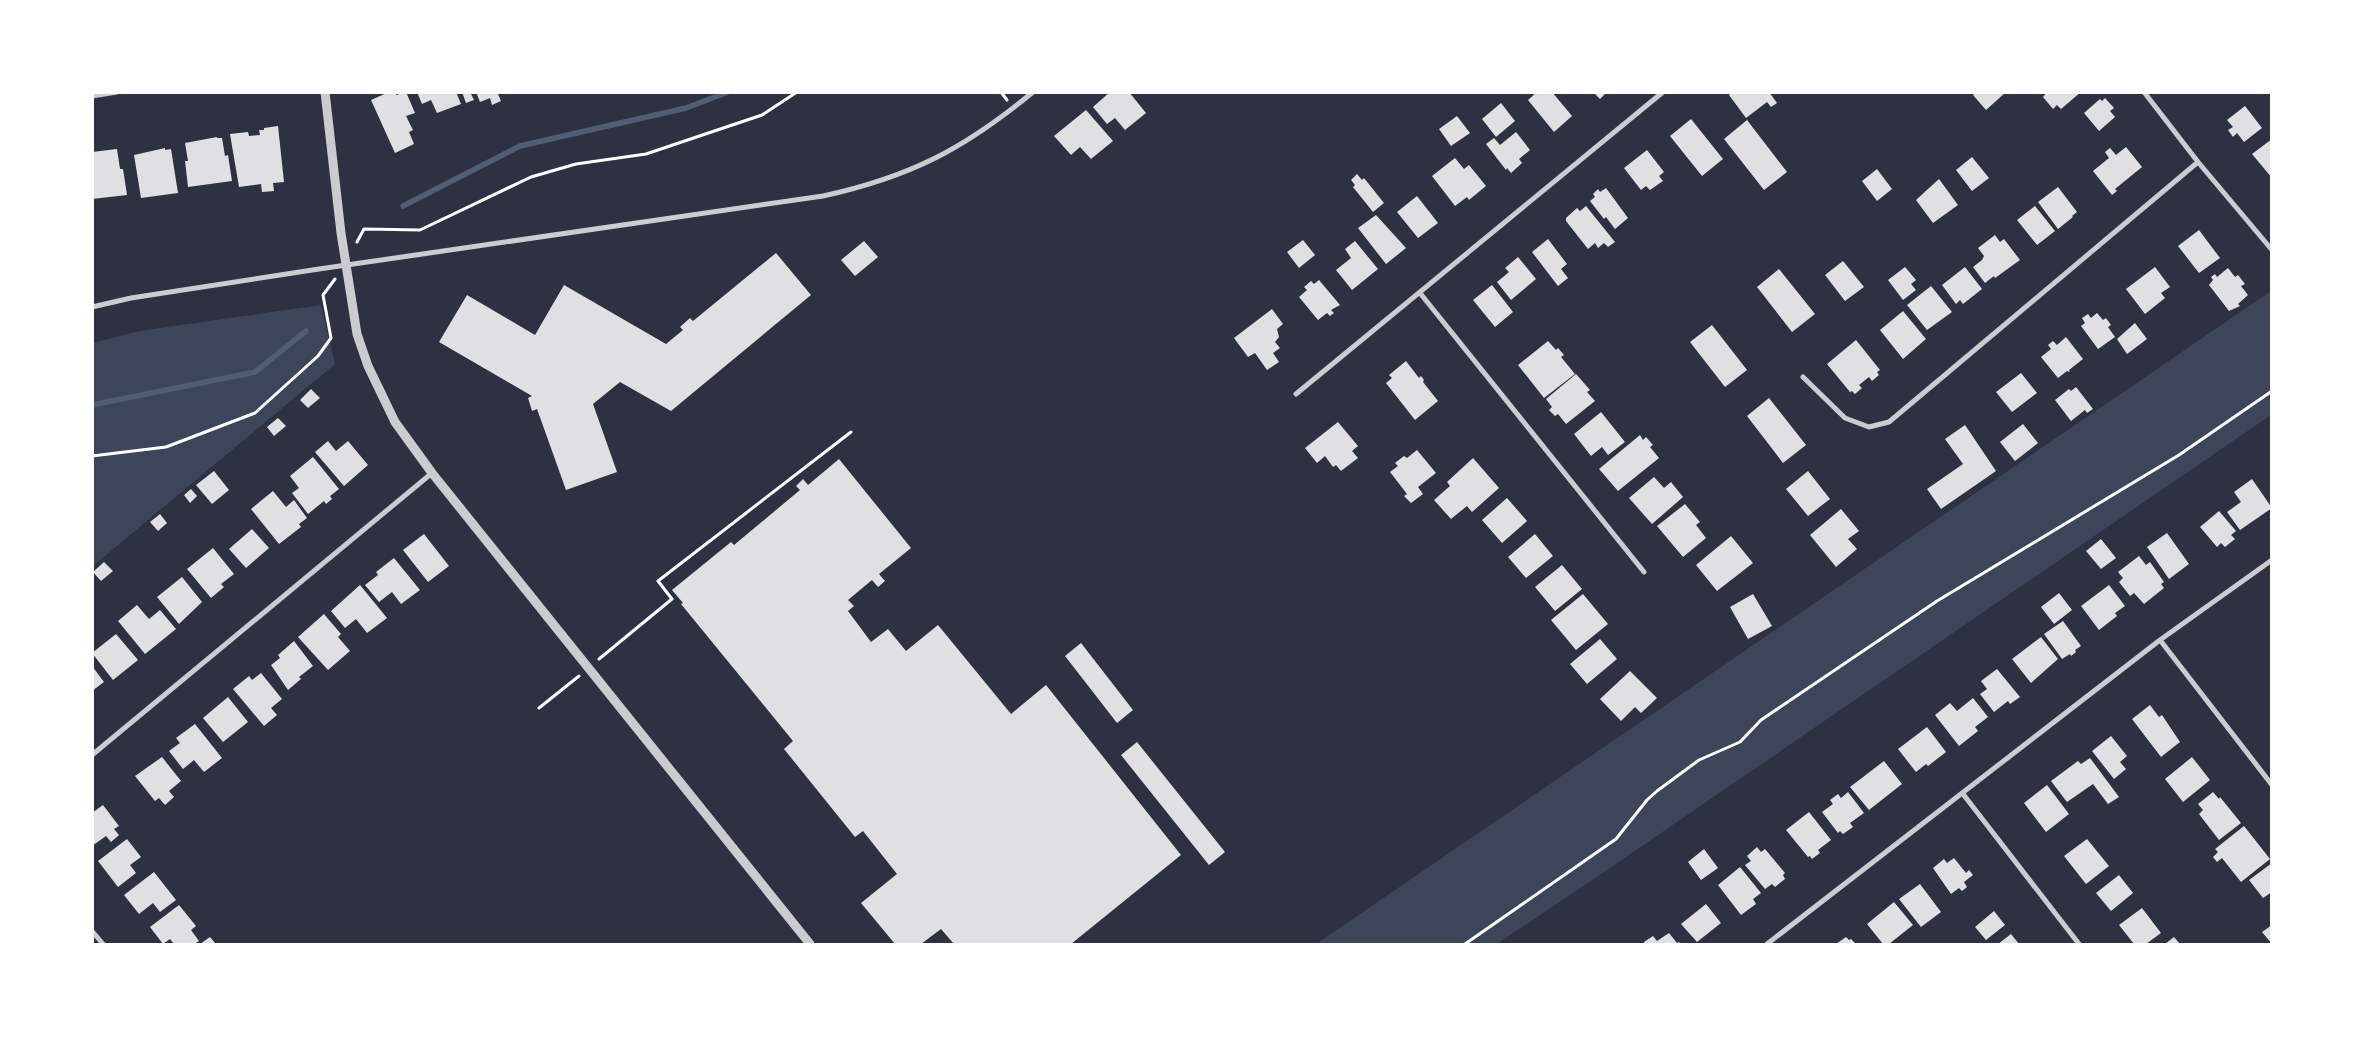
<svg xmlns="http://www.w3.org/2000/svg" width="2364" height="1037" viewBox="0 0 2364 1037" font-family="'Work Sans',sans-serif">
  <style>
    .green { fill: #3c4559 }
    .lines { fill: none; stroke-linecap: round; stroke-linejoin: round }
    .stream { stroke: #4f5d75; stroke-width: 5.5 }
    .building { fill: #e0e0e3 }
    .path { stroke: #fff; stroke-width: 3 }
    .minor { stroke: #caccd0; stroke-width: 5 }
    .tertiary { stroke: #caccd0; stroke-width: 9 }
  </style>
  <rect width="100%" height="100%" fill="#2d3142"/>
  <path class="green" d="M2271,291V415L1588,883L1497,944H1316Z
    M321,305L335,364L93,566V343L139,331Z"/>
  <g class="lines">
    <path class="stream" d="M403,206L520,146L686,108L728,92
      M92,405L255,372L306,331"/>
  </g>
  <path class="building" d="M389,92H396V95L406,92L415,113L406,116L413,130L409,132L414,144L395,153L371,100Z
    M417,92H456L461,104L437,113L431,100L422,104Z
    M462,92H470L474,100L466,103Z
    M476,92H502L498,94L501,101L492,105L490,98L480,102Z
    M1110,92H1129L1146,113L1125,130L1115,118L1107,124L1093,107Z
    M1537,92H1552L1572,116L1554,132L1528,100Z
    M1593,92H1607L1600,99Z
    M1732,92H1769L1777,103L1771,107L1767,102L1746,118L1729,95Z
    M1977,92H2006L1986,110L1973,95Z
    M2047,92H2081L2061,109L2057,105L2053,109L2043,97Z
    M2105,98L2114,108L2110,111L2115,117L2099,131L2084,113L2100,99L2102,101Z
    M1501,103L1515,121L1496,137L1482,119Z
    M2245,106L2262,128L2244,142L2237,133L2233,137L2228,130L2233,127L2227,120Z
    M1086,110L1113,141L1091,159L1080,147L1071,155L1054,136Z
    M1457,116L1470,133L1451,146L1439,129Z
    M1691,119L1723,159L1702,176L1670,136Z
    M1747,120L1787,172L1764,190L1724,139Z
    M278,126L284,182L273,183L274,191L262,192L261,184L239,187L230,134L248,132L249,136L260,135L259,130H264V128Z
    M1516,132L1530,150L1519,159L1522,163L1511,173L1507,168L1506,170L1486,144L1494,138L1500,145Z
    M217,137V138H222L225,156L228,155L232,181L188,187L185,161H188L185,143Z
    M2272,139V178L2252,154Z
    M2126,147L2142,167L2115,189L2117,191L2112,195L2093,171L2109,158L2105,152L2110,148L2116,155Z
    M165,148V150L171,149L178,193L141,198L134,155Z
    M117,149L120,169H123L127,195L92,199V152Z
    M1647,150L1664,172L1659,176L1663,181L1650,190L1646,186L1641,190L1624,168Z
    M1972,157L1989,178L1972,191L1956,170Z
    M1455,158L1464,169L1469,165L1486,186L1469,200L1467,197L1455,206L1432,176Z
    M1877,169L1892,189L1877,201L1862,181Z
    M1357,174L1362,180L1364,178L1384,203L1373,212L1353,187L1355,185L1351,180Z
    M1939,179L1958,205L1933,223L1916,200Z
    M2058,187L2077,212L2072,216L2073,217L2058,229L2038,202Z
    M1606,188L1628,218L1615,229L1606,217L1604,219L1590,201L1595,197L1593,194L1598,189L1600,192Z
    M1417,196L1438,223L1418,238L1397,212Z
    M1586,206L1615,242L1608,247L1604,243L1598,248L1595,243L1588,249L1566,221V218L1577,208L1580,211Z
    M2035,206L2055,231L2037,245L2017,220Z
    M1376,215L1406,248L1386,264L1358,228Z
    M2199,230L2220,258L2199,273L2178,246Z
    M1995,235L2000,242L2004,239L2020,260L1995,278L1994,276L1985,283L1973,267L1982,260L1984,256L1978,248Z
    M1548,239L1567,264L1561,269L1568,278L1558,286L1532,252Z
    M1303,240L1315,255L1299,268L1287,252Z
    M864,241L878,257L855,276L841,260Z
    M1355,241L1378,269L1352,290L1336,270L1351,258L1345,249Z
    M776,253L811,295L671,411L620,382L593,404L617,472L566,490L537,409L532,411L528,398L532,396L439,342L467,295L535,335L564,285L666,344L683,330L680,327L690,318L693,321Z
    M1518,257L1536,279L1511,300L1497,282L1509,272L1505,268Z
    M1843,261L1864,287L1845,301L1825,275Z
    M1905,267L1916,280L1911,284L1916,290L1903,300L1888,280Z
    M1965,267L1982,289L1963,304L1960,300L1956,304L1942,285Z
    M2155,267L2170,287L2161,293L2165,298L2145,314L2126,289Z
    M2228,268L2235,277L2238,275L2245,284L2241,286L2248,295L2238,304L2240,306L2229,311L2209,285L2213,280L2211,277L2215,274L2217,277Z
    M1779,269L1815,314L1792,332L1757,287Z
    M1319,280L1340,305L1331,310L1334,313L1330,316L1327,313L1318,320L1299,297L1307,290L1304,287L1311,281L1314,284Z
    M1492,285L1513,312L1495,327L1473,300Z
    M1931,286L1952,312L1927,330L1907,305Z
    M1272,309L1283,324L1277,329L1279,337L1275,342L1280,348L1273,353L1279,362L1267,370L1255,353L1248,357L1234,338Z
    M1903,311L1926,339L1903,359L1880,330Z
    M2097,313L2103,320L2106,318L2111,325L2108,327L2115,337L2098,349L2081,326L2085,323L2082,318L2088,314L2091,318Z
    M2135,323L2147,339L2127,354L2117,339Z
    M1712,325L1747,370L1725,387L1690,342Z
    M2066,337L2083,359L2069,370L2070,372L2067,371L2058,378L2041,357L2051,349L2048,345L2053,341L2057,345Z
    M1856,340L1880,370L1877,372L1879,375L1872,381L1869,377L1859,385L1862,388L1855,394L1852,391L1850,392L1827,364Z
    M1548,341L1556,350L1558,348L1564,355L1561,357L1575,374L1544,398L1518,365Z
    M1406,361L1419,378L1421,376L1424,380L1423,382L1438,401L1415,420L1386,383L1392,378L1389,375Z
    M2021,373L2037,393L2012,412L1996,392Z
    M1576,374L1590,390L1587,392L1595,401L1566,424L1558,414L1555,416L1549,410L1552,407L1546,399Z
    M2076,387L2093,409L2087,413L2085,410L2071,421L2055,400L2069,389L2071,391Z
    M311,389L320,398L308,408L300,400Z
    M1769,398L1806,445L1783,463L1747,416Z
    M1601,412L1625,442L1608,455L1602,447L1591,456L1574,434Z
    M278,418L286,426L274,436L267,427Z
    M1338,422L1358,446L1352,451L1358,458L1341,471L1336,465L1333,467L1325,456L1317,463L1305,448Z
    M2023,424L2038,443L2015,461L2000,442Z
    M1965,425L1996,471L1941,509L1927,489L1963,464L1945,439Z
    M1640,435L1643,440L1646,437L1653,445L1650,447L1659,458L1618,491L1599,469Z
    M328,441L336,451L348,441L368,465L344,486L315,452Z
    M1417,450L1436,473L1418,487L1423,494L1411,503L1404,496L1407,494L1390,472L1398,466L1395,463L1404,456L1407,458Z
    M313,457L339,489L330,496L332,499L326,504L324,501L308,514L292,493L299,488L290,476Z
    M1473,458L1499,488L1472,512L1467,506L1451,519L1434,500L1450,486L1447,482Z
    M839,459L911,548L879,574L885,581L878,587L872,580L848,600L854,606L848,611L871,642L888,629L906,651L938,625L1011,714L1046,685L1181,855L1071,944H954L941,929L921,944H895L861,903L897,874L863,831L855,837L784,749L793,741L681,604L683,603L672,590L731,542L734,545L800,490L796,486L803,479L808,485Z
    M214,471L229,490L212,504L196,485Z
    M1808,471L1830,499L1808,516L1786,489Z
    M1654,477L1664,488L1671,482L1683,497L1652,524L1629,498Z
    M2252,479L2272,508L2240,530L2227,512L2241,502L2234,492Z
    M191,489L197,496L190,503L184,495Z
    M273,491L286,507L294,500L307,518L299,524L301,527L279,544L251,509Z
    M1507,498L1527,521L1502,543L1482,520Z
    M1685,504L1700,522L1696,525L1706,538L1683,557L1657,526Z
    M1841,509L1859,531L1848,539L1857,549L1836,567L1810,535Z
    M2219,511L2236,531L2231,535L2235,539L2225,547L2221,543L2217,547L2200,527Z
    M160,514L167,523L158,531L150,522Z
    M252,529L269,548L246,568L229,549Z
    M2167,533L2189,564L2169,579L2147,547Z
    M424,534L449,566L428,582L403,550Z
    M1535,534L1553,556L1526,578L1508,557Z
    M1731,536L1753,563L1717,591L1696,565Z
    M2101,539L2116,558L2101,569L2086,551Z
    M213,548L234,574L221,584L224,587L211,598L187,569Z
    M2139,556L2146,565L2150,562L2164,582L2161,584L2164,588L2144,604L2134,593L2130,596L2119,582L2123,578L2118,572Z
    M394,558L420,590L401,604L392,592L379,602L365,585L378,575L376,572Z
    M104,562L113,571L101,581L93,572Z
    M1562,565L1582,589L1555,611L1535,587Z
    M182,577L202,602L179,624L157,597Z
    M360,585L387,618L367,633L356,619L345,628L331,611Z
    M2109,585L2125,606L2115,613L2117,616L2099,630L2081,606Z
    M2059,593L2072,610L2054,624L2041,607Z
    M1583,594L1608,624L1576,650L1551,620Z
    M1753,594L1772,626L1748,639L1730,607Z
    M137,605L149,619L160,610L176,629L145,654L118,621Z
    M324,614L341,634L338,637L350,651L328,670L298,637Z
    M2063,621L2081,646L2075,650L2076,652L2071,656L2070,654L2062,659L2044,634Z
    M116,634L138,660L113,680L92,653Z
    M2041,637L2058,659L2031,683L2012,659Z
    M1600,639L1617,659L1587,684L1570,664Z
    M294,641L313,666L299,677L301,679L288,690L271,665L280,658L278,655Z
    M1081,643L1133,710L1117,723L1065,656Z
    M92,666L104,682L92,691Z
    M1997,669L2020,697L2010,704L2008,701L1994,712L1980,694L1987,689L1981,681Z
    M1630,671L1657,698L1641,713L1635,707L1621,721L1600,699Z
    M261,673L282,699L271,708L277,715L264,726L233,689L249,676L252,680Z
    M228,697L248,722L223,742L203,718Z
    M1973,698L1988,717L1975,727L1978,731L1959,746L1935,715L1950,703L1957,711Z
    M2150,705L2159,717L2162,715L2180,742L2161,757L2132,719Z
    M195,724L222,758L204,772L194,760L183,769L169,751L180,743L176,738Z
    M1927,727L1946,752L1928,766L1926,764L1916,772L1898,749Z
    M2111,736L2127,756L2120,762L2126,769L2114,779L2092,751Z
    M1137,742L1225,852L1209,865L1121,755Z
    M162,757L181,781L169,791L174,797L165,805L159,798L155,801L135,776Z
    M2192,757L2210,780L2183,802L2165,779Z
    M2090,758L2119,797L2108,804L2093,784L2067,802L2051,781L2078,761L2081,764Z
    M1884,761L1902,784L1869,810L1850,787Z
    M2047,785L2069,814L2046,832L2024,803Z
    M1848,792L1864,813L1850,823L1853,827L1843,834L1840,831L1838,833L1822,812L1833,804L1830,800L1838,794L1841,798Z
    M2213,792L2219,799L2220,797L2241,823L2219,840L2199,814L2203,810L2198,804Z
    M103,805L119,826L114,829L119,835L111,842L106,836L92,846V813Z
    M1809,812L1831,840L1818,850L1820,853L1812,859L1810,856L1808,857L1786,830Z
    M2244,826L2270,859L2241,882L2222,858L2217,862L2213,857L2218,852L2215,849Z
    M127,839L141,857L130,865L136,873L118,887L98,861Z
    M2087,839L2109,866L2086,884L2064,856Z
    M1757,847L1761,852L1765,849L1785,873L1783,875L1785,879L1775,887L1772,884L1765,889L1745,865L1751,861L1747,856Z
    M1704,849L1718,868L1701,880L1688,862Z
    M1954,858L1966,873L1969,870L1973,875L1964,882L1967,887L1962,891L1959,888L1951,894L1933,868L1944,859L1947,863Z
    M2272,863V892L2263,898L2249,880Z
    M1740,867L1761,893L1753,899L1756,904L1741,915L1718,885Z
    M154,872L176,900L160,912L153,903L139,914L124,895Z
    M2119,875L2133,893L2111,911L2096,893Z
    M1920,884L1941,912L1921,927L1899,899Z
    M1894,902L1913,925L1889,944H1883L1867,924Z
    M1706,904L1721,923L1697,942L1681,924Z
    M179,905L196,926L191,930L199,941L194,944H174L170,939L163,944L150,927Z
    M2142,908L2161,933L2146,944H2134L2119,925Z
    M1994,911L2005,925L1986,940L1975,927Z
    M2272,925V944L2262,932Z
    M1669,933L1677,943L1679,942L1681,944H1645L1644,942L1653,936L1657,941Z
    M2011,934L2019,944H1998Z
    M210,937L216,944H200Z
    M1846,937L1849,940L1851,939L1856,944H1836Z
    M2174,937L2180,944H2165Z"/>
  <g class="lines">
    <path class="path" d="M1001,92L1007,100
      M357,242L364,229L420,230L531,177L576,164L646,154L762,115L797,92
      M92,456L166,447L255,413L318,356L331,338L323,295L335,279
      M599,659L672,599L658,581L851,432
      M539,708L579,676
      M1465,944L1616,839L1647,800L1657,791L1699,760L1740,742L1761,720L1937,601L2179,455L2272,391"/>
    <path class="minor" d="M2144,92L2198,162L2272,250
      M92,96L117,92
      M1420,293L1644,572
      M92,307L131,298L319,269L823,196C910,177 964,149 1033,92
      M1803,377L1845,418L1869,427L1889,422L2198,162
      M1296,394L1663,92
      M2160,640L2272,785
      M92,755L432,473
      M1963,794L2079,944
      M92,931L103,944
      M1767,944L2160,640L2272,560"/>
    <path class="tertiary" d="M325,92L341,233L357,334L368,366L395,422L432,473L810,944"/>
  </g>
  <rect width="2364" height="1037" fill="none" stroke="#ffffff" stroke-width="188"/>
</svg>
